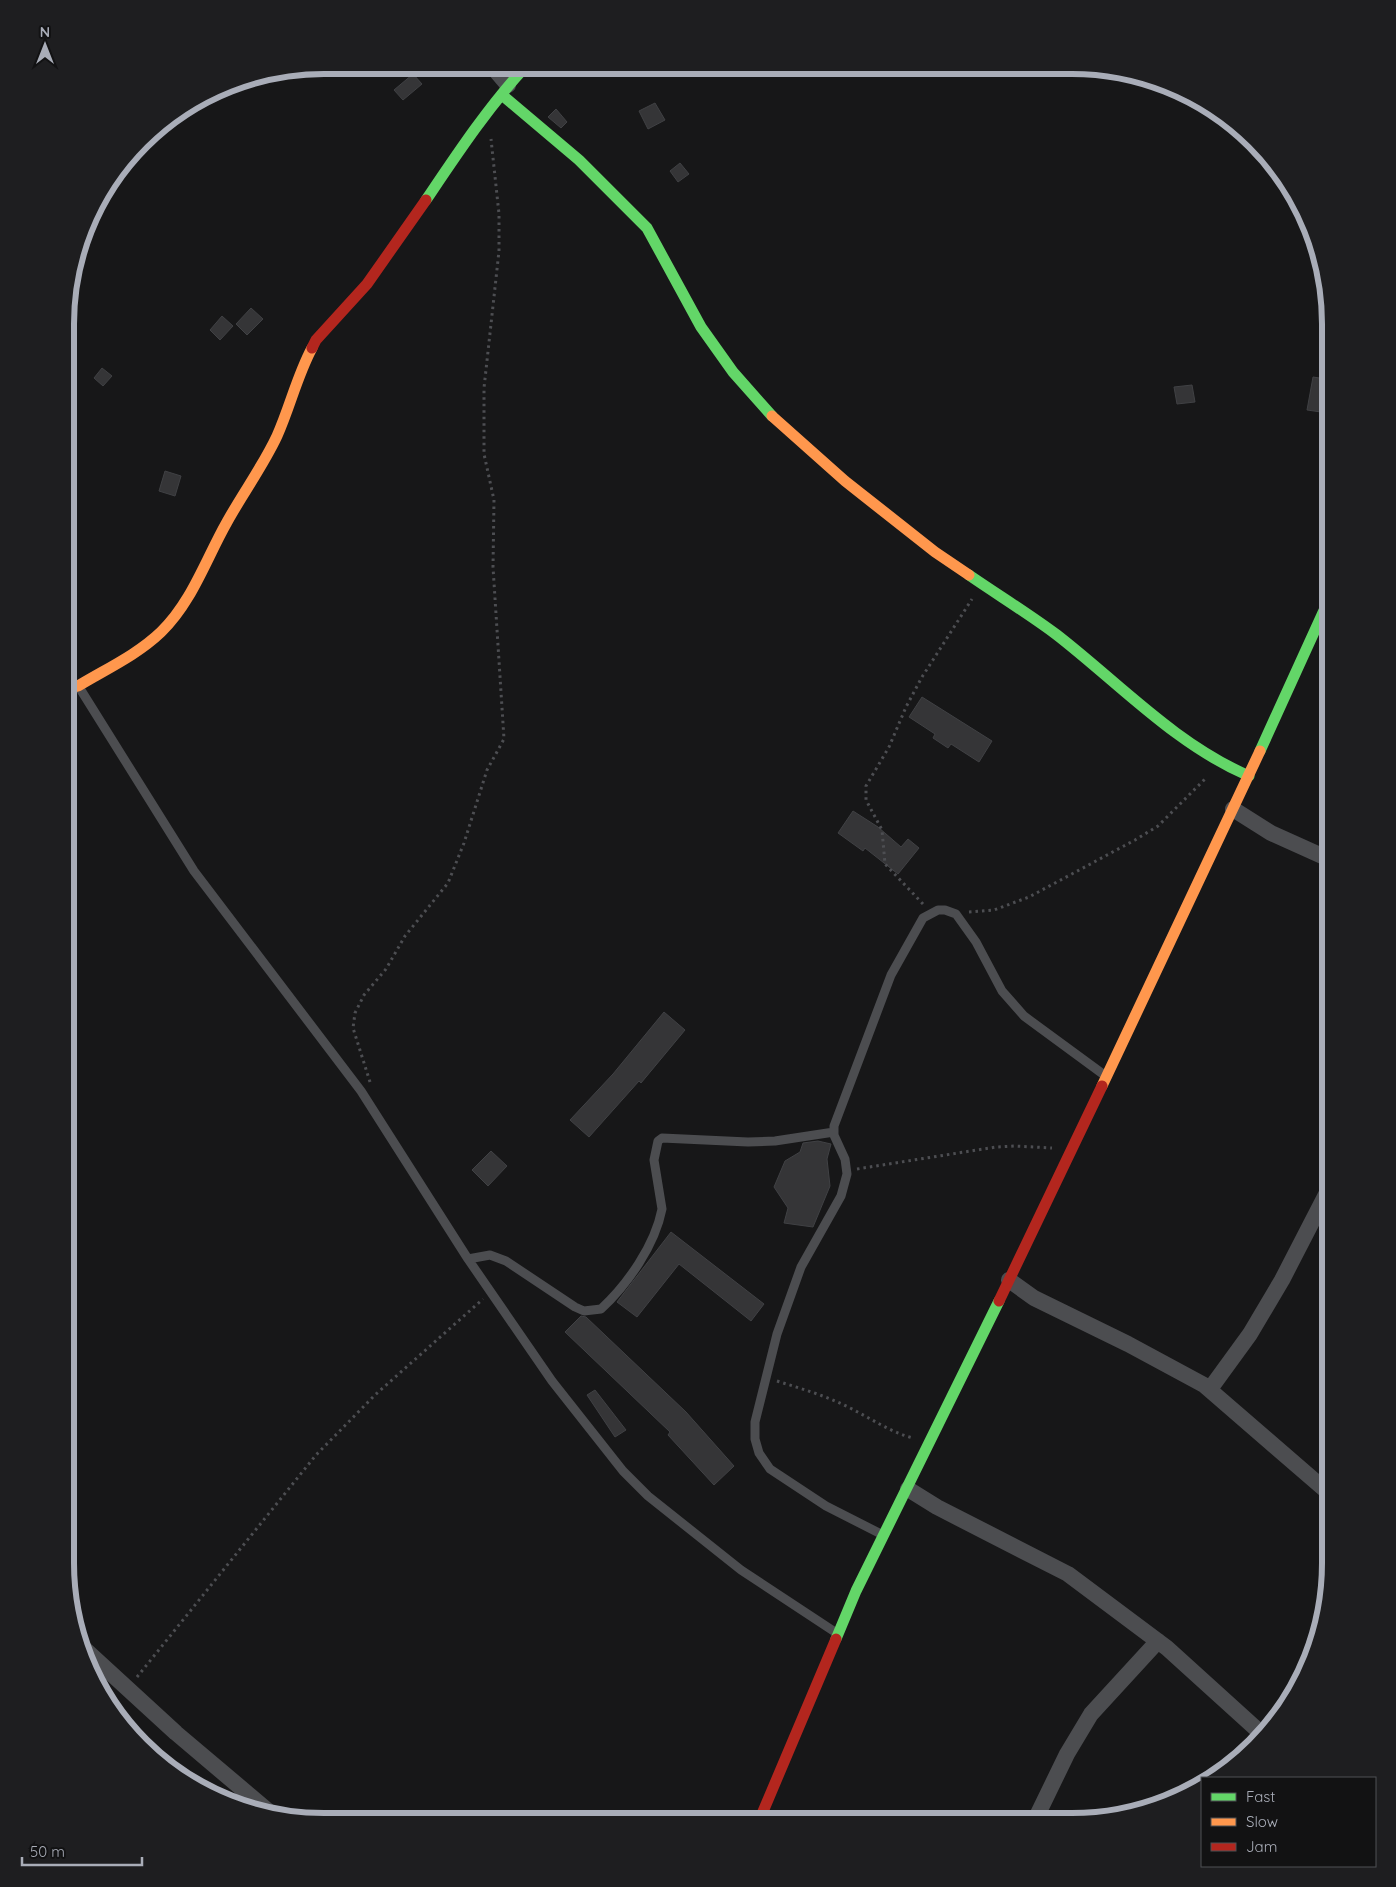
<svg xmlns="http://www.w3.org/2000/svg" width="1396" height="1887" viewBox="0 0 1396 1887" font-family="Quicksand,sans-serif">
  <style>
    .building { fill: #353537; stroke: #404144 }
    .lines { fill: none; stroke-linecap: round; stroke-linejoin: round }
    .path { stroke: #4d4e52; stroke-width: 3; stroke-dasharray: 2.5 4; stroke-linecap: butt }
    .lane { stroke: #4c4d50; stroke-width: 9 }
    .street { stroke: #4c4d50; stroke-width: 16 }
    .fast { stroke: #63d668; stroke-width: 11 }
    .slow { stroke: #ff974d; stroke-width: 11 }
    .jam { stroke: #b3261e; stroke-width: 11 }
    .rim { fill: none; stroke: #a9adb8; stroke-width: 6 }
  </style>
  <rect width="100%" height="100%" fill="#171718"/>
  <path class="building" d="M413,74L422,84L403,100L394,90Z
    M655,103L665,120L648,129L639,111Z
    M556,109L567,122L561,128L548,117Z
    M680,163L689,174L678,182L670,171Z
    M251,308L263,319L247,335L236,324Z
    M222,316L233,326L220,340L210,330Z
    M102,368L112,376L103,386L94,378Z
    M1313,377L1326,379L1321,412L1307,410Z
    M1192,385L1195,402L1177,404L1174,387Z
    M165,471L181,476L175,496L159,491Z
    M922,697L992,741L979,762L951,744L948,748L933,738L935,734L909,717Z
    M853,811L878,827L901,847L908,839L919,848L898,874L865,848L863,851L838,833Z
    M664,1012L685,1030L641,1083L639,1081L589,1137L570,1120L613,1074Z
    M818,1141L831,1144L827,1159L830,1186L813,1227L784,1223L788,1208L774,1187L785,1161L800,1152L803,1143Z
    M491,1151L507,1166L488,1186L472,1170Z
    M671,1232L764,1304L751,1321L679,1264L637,1317L617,1302Z
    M581,1316L586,1317L686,1412L734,1466L714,1485L668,1435L670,1432L565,1332Z
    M595,1390L626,1430L615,1437L587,1395Z"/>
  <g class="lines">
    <path class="path" d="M923,904L885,864L882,830L866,800V786L889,747L906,707L922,677L972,599
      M969,912L994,910L1029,897L1135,840L1158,826L1207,777
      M370,1082L353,1028L355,1013L364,995L386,969L405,936L448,883L464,843L487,770L504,739L493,567L494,500L484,454V388L499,251V214L491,139
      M857,1169L996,1147L1015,1146L1052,1148
      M777,1381C802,1389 827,1396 850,1408C872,1419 890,1432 913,1438
      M137,1677L316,1455L375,1395L483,1299"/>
    <path class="lane" d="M79,687L194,871L361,1091L468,1259L490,1255L506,1261L575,1307L584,1311L601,1309C628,1284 655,1245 662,1209L654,1160L658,1141L662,1138L748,1142L775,1141L834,1132
      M468,1259L552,1381L623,1471L648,1496L741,1570L838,1634
      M883,1535L826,1506L770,1469L759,1453L755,1439V1422L777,1334L801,1267L841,1196L847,1174L845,1159L834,1135V1126L891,975L923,918L938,910H945L956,914L976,942L1002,991L1024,1016L1107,1077"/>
    <path class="street" d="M491,65L508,85
      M1233,809L1271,833L1331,860
      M1009,1280L1034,1298L1128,1344L1204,1385L1330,1494
      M1210,1389L1250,1334L1282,1280L1331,1185
      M908,1489L937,1507L1068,1574L1167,1648L1263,1735
      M79,1644L176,1733L273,1815
      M1034,1822L1067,1754L1091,1714L1158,1641"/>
    <path class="fast" d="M502,95L579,160L647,228L701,327L733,372L772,416
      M426,200C457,154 488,107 526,66
      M969,575C998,595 1029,614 1057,635C1120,684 1175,744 1249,776
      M1260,751L1331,595
      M836,1639L856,1591L999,1301"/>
    <path class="slow" d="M772,416L845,481L935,552L969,575
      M67,689L78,686C106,669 137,655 161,632C192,602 206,559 227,522C243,493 263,466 277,436C290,407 297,376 312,348
      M1102,1086L1260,751"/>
    <path class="jam" d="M312,348L316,340L367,284L426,200
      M999,1301L1102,1086
      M759,1821L836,1639"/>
  </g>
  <path d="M0 0H1396V1887H0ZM324 74H1072A250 250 0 0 1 1322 324V1563A250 250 0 0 1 1072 1813H324A250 250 0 0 1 74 1563V324A250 250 0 0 1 324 74Z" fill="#1e1e20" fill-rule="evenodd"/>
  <path class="rim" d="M324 74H1072A250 250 0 0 1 1322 324V1563A250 250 0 0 1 1072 1813H324A250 250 0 0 1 74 1563V324A250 250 0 0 1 324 74Z"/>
  <rect x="1201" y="1777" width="175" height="90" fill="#121213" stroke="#4e5055"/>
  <rect x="1211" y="1793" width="25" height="8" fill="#63d668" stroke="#4e5055"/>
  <text x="1246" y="1802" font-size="15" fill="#a9adb8">Fast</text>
  <rect x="1211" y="1818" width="25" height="8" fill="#ff974d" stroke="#4e5055"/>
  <text x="1246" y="1827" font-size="15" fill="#a9adb8">Slow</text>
  <rect x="1211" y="1843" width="25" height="8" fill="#b3261e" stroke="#4e5055"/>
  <text x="1246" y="1852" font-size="15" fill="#a9adb8">Jam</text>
  <g transform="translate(45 45)" stroke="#121213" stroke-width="4" paint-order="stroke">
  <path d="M0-4L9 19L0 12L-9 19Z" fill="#a9adb8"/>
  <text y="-8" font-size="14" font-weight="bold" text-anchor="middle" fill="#a9adb8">N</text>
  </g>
  <path d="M22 1857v8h120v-8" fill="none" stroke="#a9adb8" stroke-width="2.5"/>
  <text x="30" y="1857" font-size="15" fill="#a9adb8" stroke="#121213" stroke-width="4" paint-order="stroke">50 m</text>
</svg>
